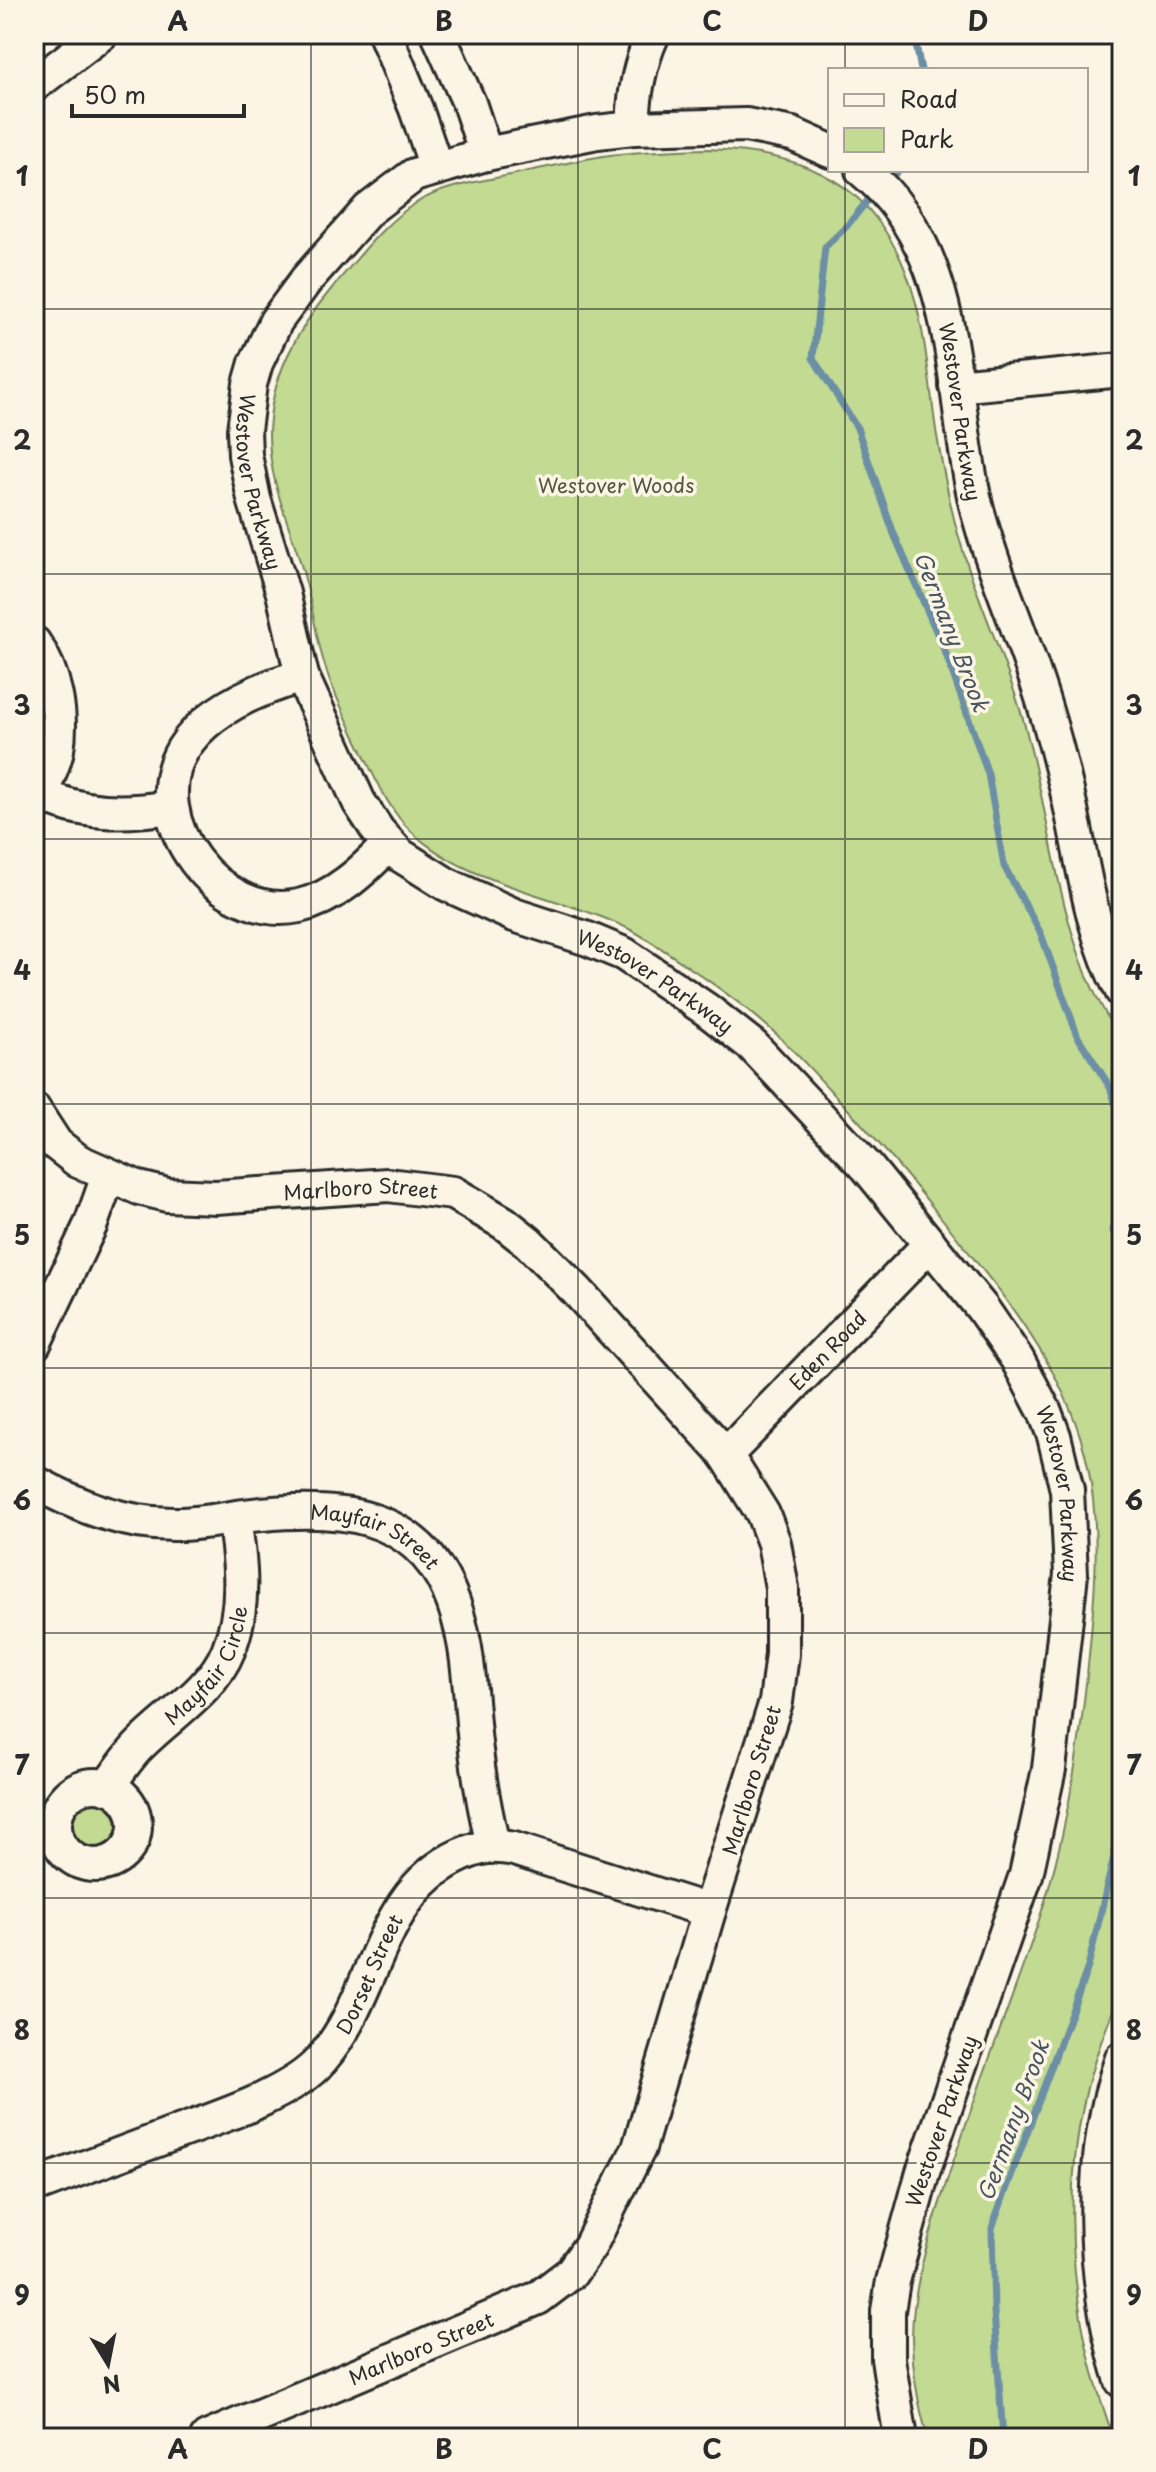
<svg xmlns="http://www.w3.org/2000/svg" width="1156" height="2472" viewBox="0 0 1156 2472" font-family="'Playpen Sans',sans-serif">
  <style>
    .green { fill: #c2da91; stroke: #76825e; stroke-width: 2 }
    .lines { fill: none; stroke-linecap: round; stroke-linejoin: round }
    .stream { stroke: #6c8fa6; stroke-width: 7 }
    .minor-casing { stroke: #2b2b2b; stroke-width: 38 }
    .minor { stroke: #fcf5e5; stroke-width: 32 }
    .grid { fill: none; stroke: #2b2b2b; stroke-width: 2; stroke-opacity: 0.55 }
    .labels { text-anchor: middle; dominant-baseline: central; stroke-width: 7; stroke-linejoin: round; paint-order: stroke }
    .street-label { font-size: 20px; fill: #2b2b2b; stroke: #fcf5e5 }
    .park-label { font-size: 20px; fill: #515744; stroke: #fcf5e5 }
    .water-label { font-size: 22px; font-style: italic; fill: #46555e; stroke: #fcf5e5 }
    .neatline { fill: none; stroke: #2b2b2b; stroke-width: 3 }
    .grid-label { font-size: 26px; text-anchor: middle; font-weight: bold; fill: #2b2b2b }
  </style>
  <rect width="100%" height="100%" fill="#fcf5e5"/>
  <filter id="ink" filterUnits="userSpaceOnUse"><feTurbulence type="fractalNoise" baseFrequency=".0125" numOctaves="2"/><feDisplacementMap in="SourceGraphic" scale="16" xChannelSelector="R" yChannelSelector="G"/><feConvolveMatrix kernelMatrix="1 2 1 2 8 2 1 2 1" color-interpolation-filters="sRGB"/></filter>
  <g filter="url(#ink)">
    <path class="green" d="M707,149C769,151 835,165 875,217C922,276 925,351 935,423C939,451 945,479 951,506C967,580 1002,647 1023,719C1046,798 1053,882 1081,960C1091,989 1106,1016 1122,1041V1988C1108,2024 1093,2059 1085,2097C1060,2209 1073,2331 1114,2438H928C918,2405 912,2370 912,2335C913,2285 929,2237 944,2190C972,2100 1008,2012 1038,1923C1065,1843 1078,1758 1087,1675C1094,1605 1102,1536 1088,1467C1069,1372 1006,1299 947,1225C910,1178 871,1133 830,1090C809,1068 790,1045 767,1026C745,1006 720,989 696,972C675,958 655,943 633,931C563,895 461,886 405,825C382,799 370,766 354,735C344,712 332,690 325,666C316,638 313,608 305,579C293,531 269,485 269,435C270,378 296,331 332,288C358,259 382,224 416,203C444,185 483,181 515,174C544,168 574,161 603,156C637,151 672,150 707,149Z
      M69 1826a24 24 0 1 1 48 0a24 24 0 1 1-48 0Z"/>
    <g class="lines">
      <path class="stream" d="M914,34L921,70
        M885,183L899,170
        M873,194L846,227L825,247L813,358L857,428L894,534L946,654L988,774L1004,866L1041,934L1078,1037L1110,1087L1122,1123
        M1122,1200L1113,1231L1122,1242
        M1003,2438L994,2311L992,2228L1088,1967L1122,1822"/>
      <g class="minor-casing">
        <g id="minor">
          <path d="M385,34L416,109L436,167"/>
          <path d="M438,34L469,103L486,154"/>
          <path d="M34,85L101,34"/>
          <path d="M633,128C634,94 639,65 653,34"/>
          <path id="s1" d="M830,151L792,134L746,125L633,128L597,132L486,154L414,175L368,210L307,279L276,321L256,363L250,384L244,430L245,455L254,499L283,593L302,676L359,802L378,831L400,855L446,884L514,915L588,939L624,954L707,1010L753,1046L867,1167L982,1308L1017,1359L1045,1412L1054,1436L1067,1490L1071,1574L1049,1769L1026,1875L923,2172L893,2281L888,2311V2359L901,2438"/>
          <path id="s2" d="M862,170C964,253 948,388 976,505C994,576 1026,641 1046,711C1058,750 1067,789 1075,828C1086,884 1095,940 1122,991"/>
          <path d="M956,386L1122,370"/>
          <path d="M34,643C55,672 63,715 57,750C53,770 42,789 34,808"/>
          <path d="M302,676C260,688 207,710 183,749C140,820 220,923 299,906C335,898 364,870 389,844"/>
          <path d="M40,794C81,815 126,814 171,807"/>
          <path id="s3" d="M34,1110L56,1144L78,1161L139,1188L167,1195L216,1197L388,1185L453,1193L504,1223L528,1242L577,1291L726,1455L763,1514L774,1543L782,1588V1654L776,1702L709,1911L639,2148L590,2246L571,2273L538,2298L207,2438"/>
          <path d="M34,1344L91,1224L108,1176"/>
          <path id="s4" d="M726,1455L930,1244"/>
          <path id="s5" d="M34,1482C78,1506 125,1525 177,1524C206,1524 234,1516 262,1514C336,1507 413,1511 448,1589C470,1638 469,1691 475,1743C479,1778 485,1811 493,1845"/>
          <circle cx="95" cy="1825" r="40"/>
          <path id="s6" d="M107,1787C117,1774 126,1760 137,1748C165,1718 212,1691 228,1651C246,1607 241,1563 234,1518"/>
          <path d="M1122,2058C1087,2159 1091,2280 1122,2381"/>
          <path id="s7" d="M34,2184H40C85,2167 131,2150 176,2133C217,2118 292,2094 321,2060C377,1997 377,1892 461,1855C481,1846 493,1845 514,1849L709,1911"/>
        </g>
      </g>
      <use href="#minor" class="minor"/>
    </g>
  </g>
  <path class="grid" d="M311,34V2438M578,34V2438M845,34V70M845,170V2438M34,309H1122M34,574H1122M34,839H1122M34,1104H1122M34,1368H1122M34,1633H1122M34,1898H1122M34,2163H1122"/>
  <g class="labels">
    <g class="street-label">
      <text stroke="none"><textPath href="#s2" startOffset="268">Westover Parkway</textPath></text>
      <text stroke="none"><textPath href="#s1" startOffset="796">Westover Parkway</textPath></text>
      <text stroke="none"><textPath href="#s1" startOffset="1488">Westover Parkway</textPath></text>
      <text stroke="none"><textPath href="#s3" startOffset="358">Marlboro Street</textPath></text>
      <text stroke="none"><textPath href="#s4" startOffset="146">Eden Road</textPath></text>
      <text stroke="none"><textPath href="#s1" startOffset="2160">Westover Parkway</textPath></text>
      <text stroke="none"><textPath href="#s5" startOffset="356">Mayfair Street</textPath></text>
      <text stroke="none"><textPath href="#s6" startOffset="160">Mayfair Circle</textPath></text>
      <text transform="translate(751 1780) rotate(-73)">Marlboro Street</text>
      <text stroke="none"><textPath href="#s7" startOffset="414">Dorset Street</textPath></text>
      <text transform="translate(941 2121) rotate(-71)">Westover Parkway</text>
      <text transform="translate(421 2348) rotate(-23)">Marlboro Street</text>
    </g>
    <g class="park-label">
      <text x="616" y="485">Westover Woods</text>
    </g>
    <g class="water-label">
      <text transform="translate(953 631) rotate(69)">Germany Brook</text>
      <text transform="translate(1012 2120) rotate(-70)">Germany Brook</text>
    </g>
  </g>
  <rect width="1156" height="2472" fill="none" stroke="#fcf5e5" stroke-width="88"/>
  <rect x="828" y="68" width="260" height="104" fill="#fcf5e5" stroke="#a8a49b" stroke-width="2"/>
  <rect x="844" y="94" width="40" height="12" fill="#fcf5e5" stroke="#a8a49b" stroke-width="2"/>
  <text x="900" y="108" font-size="24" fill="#2b2b2b">Road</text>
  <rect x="844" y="128" width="40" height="24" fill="#c2da91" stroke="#a8a49b" stroke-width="2"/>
  <text x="900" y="148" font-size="24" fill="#2b2b2b">Park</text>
  <g transform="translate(108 2364) rotate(170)" stroke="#fcf5e5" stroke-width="6" paint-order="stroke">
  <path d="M0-6L14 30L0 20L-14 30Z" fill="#2b2b2b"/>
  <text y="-12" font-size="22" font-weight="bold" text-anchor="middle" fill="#2b2b2b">N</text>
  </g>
  <path d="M72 104v12h172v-12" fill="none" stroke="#2b2b2b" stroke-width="4"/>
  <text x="84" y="104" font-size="24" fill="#2b2b2b" stroke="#fcf5e5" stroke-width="6" paint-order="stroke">50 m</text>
  <rect x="44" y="44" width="1068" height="2384" class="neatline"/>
  <g class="grid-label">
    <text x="178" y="31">A</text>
    <text x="444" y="31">B</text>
    <text x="712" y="31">C</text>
    <text x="978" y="31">D</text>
    <text x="22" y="186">1</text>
    <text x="1134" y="186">1</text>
    <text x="22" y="450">2</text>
    <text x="1134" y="450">2</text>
    <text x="22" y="715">3</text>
    <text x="1134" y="715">3</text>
    <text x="22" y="980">4</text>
    <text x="1134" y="980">4</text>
    <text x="22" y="1245">5</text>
    <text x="1134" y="1245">5</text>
    <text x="22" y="1510">6</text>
    <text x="1134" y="1510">6</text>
    <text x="22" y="1775">7</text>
    <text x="1134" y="1775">7</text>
    <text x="22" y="2040">8</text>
    <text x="1134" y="2040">8</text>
    <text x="22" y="2305">9</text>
    <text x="1134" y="2305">9</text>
    <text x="178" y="2459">A</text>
    <text x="444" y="2459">B</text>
    <text x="712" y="2459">C</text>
    <text x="978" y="2459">D</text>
  </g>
</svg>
